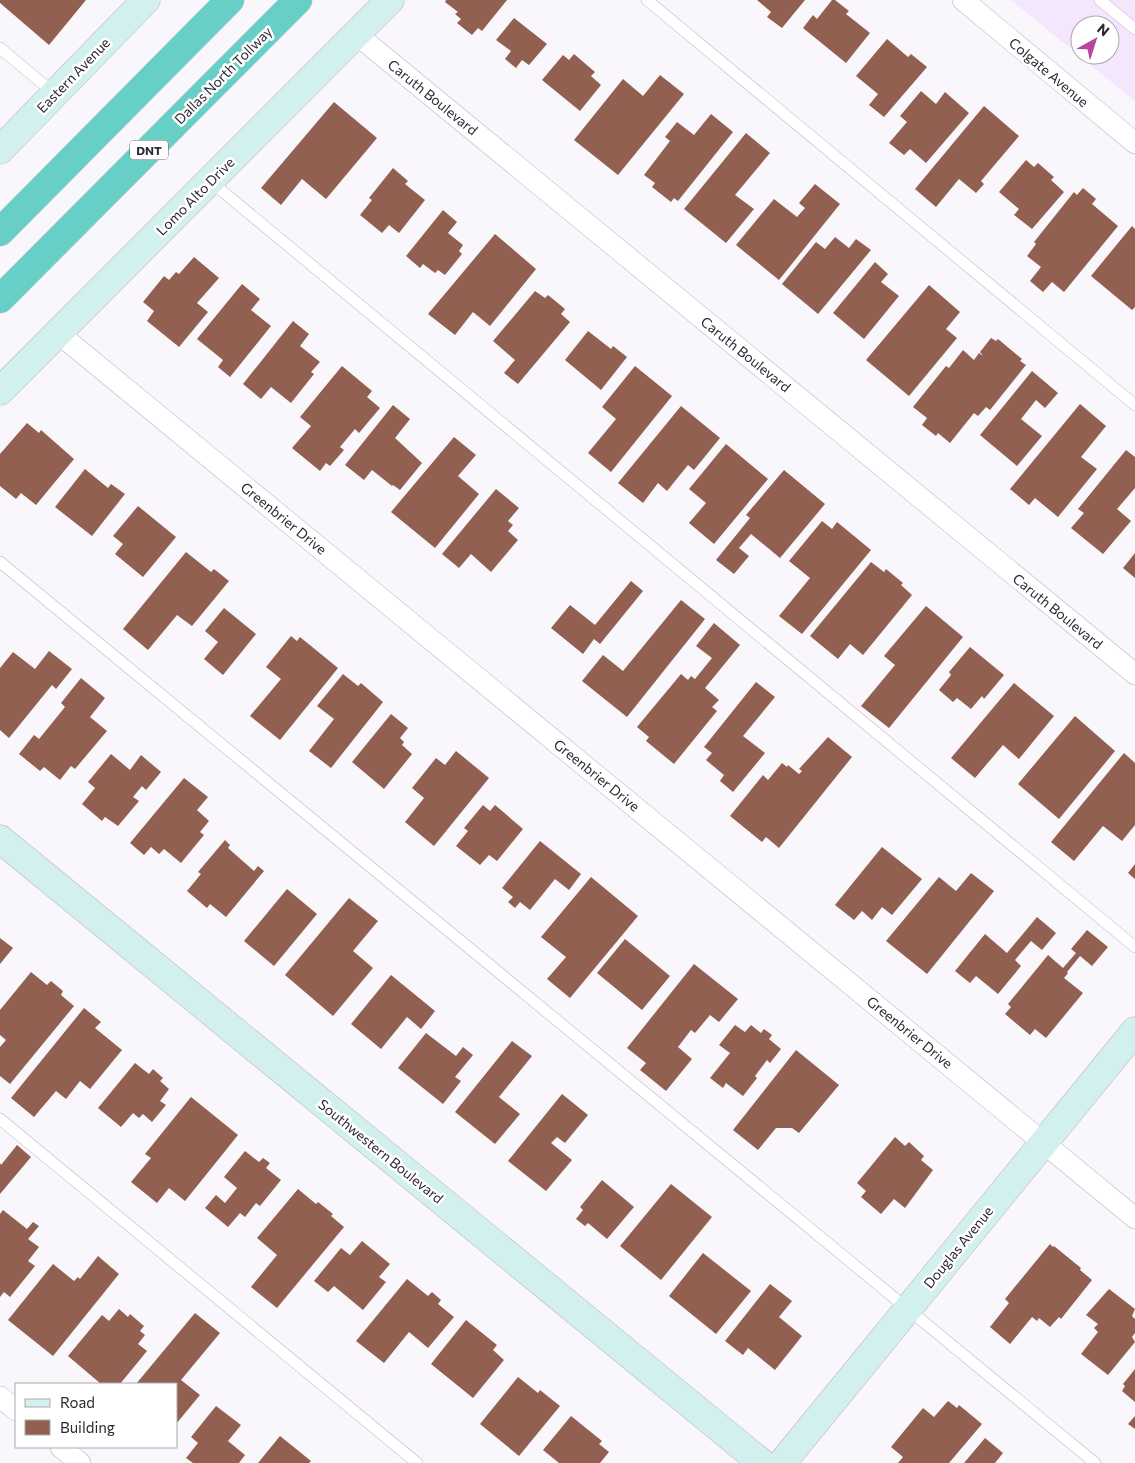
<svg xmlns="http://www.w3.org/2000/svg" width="1135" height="1463" viewBox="0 0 1135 1463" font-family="Commissioner,sans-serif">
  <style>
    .built { fill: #f3e6fd; fill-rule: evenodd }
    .building { fill: #926050 }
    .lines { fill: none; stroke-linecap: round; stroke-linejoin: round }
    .lane-casing { stroke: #c0afcc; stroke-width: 12 }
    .street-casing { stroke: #c0afcc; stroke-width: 22 }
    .secondary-casing { stroke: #c0afcc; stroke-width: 29 }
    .highway-casing { stroke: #d5d4d6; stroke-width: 29 }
    .lane { stroke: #fff; stroke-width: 11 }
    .street { stroke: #fff; stroke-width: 21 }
    .secondary { stroke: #d2f1ee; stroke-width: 28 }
    .highway { stroke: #68cfc6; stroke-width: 28 }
    .labels { text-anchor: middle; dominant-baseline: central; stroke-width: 5; stroke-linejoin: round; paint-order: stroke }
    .shield { fill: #fff; stroke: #6c6870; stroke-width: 1 }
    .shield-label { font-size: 12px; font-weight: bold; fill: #2d2732 }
    .street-label { font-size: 14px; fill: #2d2732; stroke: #fff }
  </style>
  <rect width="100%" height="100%" fill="#f9f6fc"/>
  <path class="built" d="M1011,0H1135V101ZM1080,25H1110V55H1080Z"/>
  <path class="building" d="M0,0H86L49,45L0,3Z
    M446,0H507L482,31L478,28L472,35L457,23L461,19L455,14L458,12L445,2Z
    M757,0H805L782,28L767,17L771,12Z
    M832,0H835L849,11L846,14L870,33L846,63L803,28L813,15L817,19Z
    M514,18L547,44L529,65L522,60L516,68L505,59L511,51L496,40Z
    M887,39L908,57L911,54L927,67L884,117L869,105L878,94L856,76Z
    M574,54L595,72L591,76L601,85L580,111L542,80L563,55L569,60Z
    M660,75L684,94L618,175L574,140L623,79L643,96Z
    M921,91L936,104L945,92L969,113L926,163L910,149L904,155L889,143L907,122L900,116Z
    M334,102L377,138L326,199L302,179L281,205L261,188Z
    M984,106L1019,136L981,181L984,184L976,193L959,179L936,207L915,189Z
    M711,114L733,132L678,201L674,198L671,202L652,187L655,183L644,175L670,141L665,137L677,122L694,135Z
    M746,133L770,153L735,195L754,209L726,243L684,209Z
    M1026,160L1034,167L1038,163L1054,177L1051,180L1064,192L1032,229L1014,215L1019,209L999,192Z
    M393,168L408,181L405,184L425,200L399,233L389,225L382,233L360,215L372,200L369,198Z
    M815,184L840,204L779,280L736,245L774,199L797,217L805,208L799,203Z
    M1083,188L1096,199L1092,204L1118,226L1064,292L1052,282L1043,292L1030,281L1041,267L1027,256L1036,244L1034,242L1074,192L1077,195Z
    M443,210L457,222L448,233L463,245L459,251L462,254L445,275L438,270L435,273L423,264L420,268L406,256Z
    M1132,226L1135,229V307L1132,310L1091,276Z
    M495,234L536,269L490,326L473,312L455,335L428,314Z
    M835,237L849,248L856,239L871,250L818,314L782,284L816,242L825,249Z
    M194,257L219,278L197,303L208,312L179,347L147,321L154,311L143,302L164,276L169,280L176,272L179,274Z
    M875,262L888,274L881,282L899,296L864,339L833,313Z
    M242,284L260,299L251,310L271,326L230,377L218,367L223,360L197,339Z
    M929,285L960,312L946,329L957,338L909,396L866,360Z
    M535,291L545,298L548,295L565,309L561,314L570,322L518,384L504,373L515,360L493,341Z
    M293,321L309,334L300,346L320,362L311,372L314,374L291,403L271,387L261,399L243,384Z
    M588,331L611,349L613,346L627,357L601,390L565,360Z
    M991,338L996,341L998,339L1022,359L1020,361L1026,365L990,410L986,407L978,416L974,413L950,443L938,433L936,436L922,425L927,418L913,407L946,366L949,368L963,350L974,360L979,353L983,356L980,352Z
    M342,366L372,391L367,397L380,408L359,433L355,429L340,447L344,450L330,466L326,463L320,471L292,448L311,426L300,417Z
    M635,366L672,396L611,472L588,453L616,419L602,407Z
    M1032,371L1058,393L1045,408L1036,400L1021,419L1042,436L1017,466L980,435Z
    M1080,404L1106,426L1081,457L1097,469L1058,517L1035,498L1029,505L1010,489Z
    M393,405L410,419L395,438L422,463L400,490L393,485L392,486L372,470L364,480L345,465Z
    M681,406L720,438L694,470L688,465L667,491L658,483L643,503L618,483Z
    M27,423L39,433L41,430L74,459L36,505L21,493L16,499L0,486V454Z
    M454,437L476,455L458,476L479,494L435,548L391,512Z
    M726,444L768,479L714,544L689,523L706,503L689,489Z
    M1126,450L1135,457V488L1117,509L1131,521L1103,554L1071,528L1084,513L1078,509Z
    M85,469L108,488L111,484L125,494L92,536L55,507Z
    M784,470L825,504L780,558L751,534L739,548L749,556L734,574L716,560L750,518L746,515Z
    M496,489L519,508L508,521L513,525L508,531L518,540L491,572L471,554L459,568L442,554Z
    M138,506L176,537L143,577L115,554L123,544L113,536Z
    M822,521L832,529L837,522L871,550L802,634L779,616L810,578L789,561Z
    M186,552L211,572L214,569L229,581L192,626L177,615L148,650L123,629Z
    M1135,553V578L1123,568Z
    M871,562L884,572L886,569L903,583L901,585L912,595L863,655L850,644L838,659L810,636Z
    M631,581L643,591L600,644L594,639L583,654L551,628L570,605L595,625Z
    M681,600L705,619L627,717L582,681L603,655L623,671Z
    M926,606L963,637L889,728L861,706L895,665L884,656Z
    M224,608L256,634L223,675L204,659L218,642L205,631Z
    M714,623L740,645L705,688L719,700L712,707L717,711L674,764L646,741L649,737L637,727L681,674L688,680L691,676L695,679L712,658L696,646Z
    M291,636L297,641L300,637L338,668L280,740L250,716L281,679L266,667Z
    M970,647L1004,675L984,699L982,696L971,709L957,698L953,702L939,690L951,675L949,672Z
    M49,651L72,669L56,689L52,685L9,738L0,730V668L13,652L35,669Z
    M343,674L358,686L361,683L383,702L331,768L309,751L334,719L317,706Z
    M81,678L105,698L90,717L107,731L75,769L71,766L60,780L44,767L40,771L19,754L34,735L39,739L65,707L61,703Z
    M756,682L775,697L743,736L765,753L733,792L720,781L724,775L706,760L712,753L704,747Z
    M1014,683L1054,716L1019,759L1003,745L975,778L951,758Z
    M391,714L408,728L400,738L404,742L402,745L412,754L384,789L352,762Z
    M1075,716L1115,751L1059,819L1018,784Z
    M828,737L852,757L779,848L766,837L762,842L730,816L763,775L768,780L782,763L787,767L788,765L799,774L802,771L799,769Z
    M456,751L489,778L434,846L405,822L424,798L412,788L436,758L445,765Z
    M1124,753L1135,763V825L1122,841L1103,826L1074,861L1051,842Z
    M111,754L130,770L141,755L161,772L146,790L142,786L133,797L139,801L118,826L105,817L102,821L82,804L95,788L88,782Z
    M184,778L208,797L197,810L209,821L200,832L204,835L181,863L164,849L159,854L151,847L144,855L130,843Z
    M483,805L490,811L495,805L523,829L497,861L489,855L480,865L456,846L468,831L464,828Z
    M225,840L230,845L228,848L254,871L258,866L264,871L226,917L210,904L207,908L187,891L201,874L198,872Z
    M540,841L581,874L569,890L555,879L530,910L520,902L515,908L508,902L513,897L502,888Z
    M882,847L922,879L892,915L882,907L872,920L862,911L854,920L835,905Z
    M1135,864V879L1128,873Z
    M971,873L994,891L927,974L886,941L939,877L956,891Z
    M591,877L638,916L570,998L547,979L566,957L541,937Z
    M287,889L317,914L274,966L244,941Z
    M349,898L378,921L353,951L373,968L333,1016L285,975Z
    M1037,917L1056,933L1042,950L1031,941L1015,960L1021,966L998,994L976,976L970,983L955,971L985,934L1007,953Z
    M1087,930L1108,947L1092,966L1080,956L1067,972L1068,973L1064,978L1083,993L1046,1038L1035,1029L1030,1035L1005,1014L1011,1007L1008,1004L1048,955L1063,968L1076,953L1071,949Z
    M0,938L13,948L0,964Z
    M625,939L670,976L642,1010L597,973Z
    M694,964L738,999L719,1022L710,1015L695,1033L691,1030L678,1047L692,1059L666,1091L640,1070L646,1063L627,1048Z
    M31,972L47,985L51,981L63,991L61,995L74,1006L10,1084L0,1076V1047L6,1040L0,1035V1010Z
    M391,975L435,1011L421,1029L407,1017L381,1049L351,1024Z
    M84,1008L101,1022L95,1028L122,1050L90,1089L80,1081L66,1099L56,1091L34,1117L11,1098Z
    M735,1025L745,1032L751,1025L761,1033L764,1029L772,1035L769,1039L781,1049L770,1063L767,1060L755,1076L757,1078L743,1096L726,1083L723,1088L710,1078L730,1053L719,1045Z
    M426,1033L456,1056L463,1047L473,1055L455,1077L461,1081L443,1104L398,1068Z
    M512,1041L532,1056L499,1097L520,1114L495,1144L455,1112Z
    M796,1050L839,1085L799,1133L792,1128H776L758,1150L733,1130Z
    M135,1063L149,1074L153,1069L163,1078L160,1081L169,1089L160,1101L166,1105L152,1122L143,1114L139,1118L133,1113L121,1127L98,1108Z
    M562,1094L588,1115L565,1143L557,1137L551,1143L572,1160L546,1191L508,1161Z
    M191,1097L238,1135L185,1201L169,1188L157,1203L131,1182L151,1158L145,1154Z
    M895,1137L905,1146L909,1142L924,1156L921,1160L933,1170L905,1208L894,1199L881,1214L861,1197L866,1191L857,1183Z
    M17,1145L31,1157L0,1194V1163L1,1165Z
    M245,1151L259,1162L263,1158L270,1163L266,1168L281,1180L260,1206L256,1203L245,1217L240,1213L228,1227L205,1208L216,1195L225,1203L237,1188L224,1177Z
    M602,1180L634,1207L607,1239L588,1223L585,1226L576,1219L583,1210L580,1207Z
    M671,1184L712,1217L661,1280L620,1246Z
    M298,1189L316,1204L318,1202L333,1214L331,1216L344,1227L277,1308L251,1287L277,1255L257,1238Z
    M3,1210L27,1229L33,1222L39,1226L28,1239L39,1247L28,1261L35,1266L10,1297L4,1292L0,1297V1214Z
    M362,1241L390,1264L379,1277L386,1282L363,1310L334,1286L328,1292L314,1281L341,1248L350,1255Z
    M1050,1244L1053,1247L1054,1246L1081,1268L1080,1270L1092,1280L1061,1319L1059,1317L1050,1327L1039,1318L1037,1321L1032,1317L1010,1344L990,1327L1009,1303L1005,1299Z
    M703,1253L751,1291L716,1334L669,1296Z
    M98,1256L119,1274L53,1356L8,1320L53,1264L74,1281L78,1277L80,1279Z
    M407,1279L428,1296L432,1292L441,1300L438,1304L454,1317L428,1348L409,1332L384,1363L356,1341Z
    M770,1284L792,1301L779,1317L802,1336L775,1370L748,1348L743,1355L725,1341Z
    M1109,1289L1135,1309L1132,1316L1135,1319V1333L1132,1337L1135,1342L1108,1375L1081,1354L1098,1332L1094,1328L1098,1324L1086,1315Z
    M119,1309L128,1317L130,1314L144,1326L140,1331L145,1335L138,1344L147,1351L120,1384H101L68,1356L102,1315L109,1321Z
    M195,1313L220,1333L181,1380L200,1395L176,1424V1384H136Z
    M466,1320L497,1345L493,1350L504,1360L473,1398L431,1364Z
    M1135,1369V1402L1122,1391L1125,1386L1123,1384Z
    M518,1377L538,1393L540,1390L560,1406L519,1456L480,1424Z
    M948,1401L957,1408L959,1405L982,1424L949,1463H898L903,1457L891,1447L923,1408L934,1417Z
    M216,1406L241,1425L228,1441L245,1455L239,1463H193L186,1458L198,1443L191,1437Z
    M571,1416L602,1441L599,1444L609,1452L600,1463H559L543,1450Z
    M1135,1416V1429L1128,1424Z
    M280,1436L311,1461L309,1463H258Z
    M985,1438L1003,1453L995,1463H964Z"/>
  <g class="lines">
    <g class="lane-casing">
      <path id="lane" d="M647,0L1135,405
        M1100,0L1135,29
        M0,48L55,94
        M210,181L1135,947
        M0,562L1095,1463
        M0,1119L417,1463"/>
    </g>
    <g class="street-casing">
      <path id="street" d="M963,0L1135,143
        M356,34L1135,674
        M58,333L1135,1218
        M0,1397L16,1410
        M61,1447L80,1463"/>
    </g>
    <g class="secondary-casing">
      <path id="secondary" d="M0,150L146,0
        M0,391L390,0
        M0,839L762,1463
        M782,1463L1135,1031"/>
    </g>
    <g class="highway-casing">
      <path id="highway" d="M0,232L230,0
        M0,299L298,0"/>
    </g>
    <use href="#lane" class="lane"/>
    <use href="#street" class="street"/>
    <use href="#secondary" class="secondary"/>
    <use href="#highway" class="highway"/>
  </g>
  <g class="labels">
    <rect class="shield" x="130" y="140.5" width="38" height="19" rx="4"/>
    <g class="shield-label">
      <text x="149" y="150">DNT</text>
    </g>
    <g class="street-label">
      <text transform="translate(1049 72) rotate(40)">Colgate Avenue</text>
      <text transform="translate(73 75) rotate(-46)">Eastern Avenue</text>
      <text transform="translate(223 75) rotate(-45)">Dallas North Tollway</text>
      <text transform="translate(433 97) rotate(39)">Caruth Boulevard</text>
      <text transform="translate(195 196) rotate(-45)">Lomo Alto Drive</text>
      <text transform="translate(746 354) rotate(39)">Caruth Boulevard</text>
      <text transform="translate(284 518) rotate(39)">Greenbrier Drive</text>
      <text transform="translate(1058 611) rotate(39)">Caruth Boulevard</text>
      <text transform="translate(597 775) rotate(39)">Greenbrier Drive</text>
      <text transform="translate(910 1032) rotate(39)">Greenbrier Drive</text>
      <text transform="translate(381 1151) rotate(39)">Southwestern Boulevard</text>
      <text transform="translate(958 1247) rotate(-51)">Douglas Avenue</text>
    </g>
  </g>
  <rect x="15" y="1383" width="162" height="65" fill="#ffffff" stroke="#aba9ad"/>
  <rect x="25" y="1399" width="25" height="8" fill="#d2f1ee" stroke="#aba9ad"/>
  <text x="60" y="1408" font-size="15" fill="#2d2732">Road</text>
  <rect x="25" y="1420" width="25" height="15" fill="#926050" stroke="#aba9ad"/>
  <text x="60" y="1433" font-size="15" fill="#2d2732">Building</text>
  <g transform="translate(1095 40) rotate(39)"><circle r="24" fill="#ffffff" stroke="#aba9ad"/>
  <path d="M0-4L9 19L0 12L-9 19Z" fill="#b746a1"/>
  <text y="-8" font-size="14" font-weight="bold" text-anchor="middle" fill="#2d2732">N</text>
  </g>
</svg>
